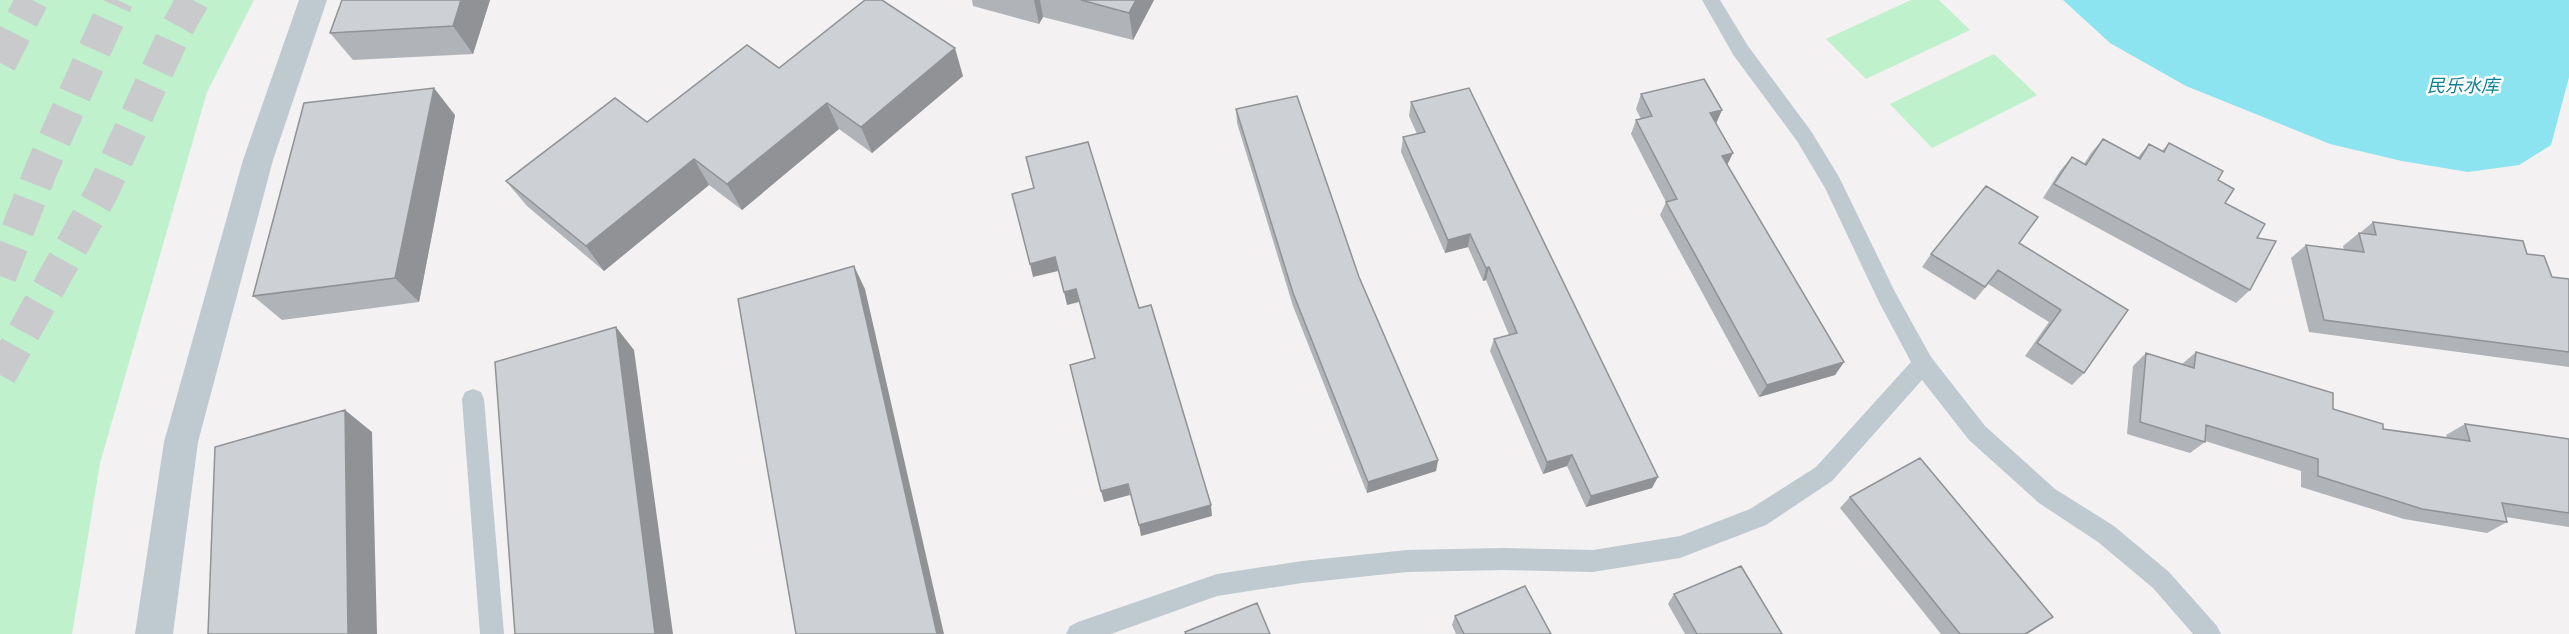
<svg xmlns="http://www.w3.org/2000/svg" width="2569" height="634" viewBox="0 0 2569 634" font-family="Barlow,'Noto Sans SC',sans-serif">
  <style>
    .green { fill: #bff1cd }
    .water { fill: #8be4ef }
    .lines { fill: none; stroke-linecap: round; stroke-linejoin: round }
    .trunk-tunnel { stroke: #c8cacc; stroke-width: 33; stroke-dasharray: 33 16; stroke-linecap: butt }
    .service { fill: #becad0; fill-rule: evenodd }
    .minor { fill: #becad0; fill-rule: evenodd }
    .wall { fill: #b0b3b7 }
    .shaded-wall { fill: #909295 }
    .building { fill: #cdd0d5; stroke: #909295; stroke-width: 1.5 }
    .labels { text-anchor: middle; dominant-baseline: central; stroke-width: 5; stroke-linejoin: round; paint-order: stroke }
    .water-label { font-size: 18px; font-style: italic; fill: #0b8291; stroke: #fff }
  </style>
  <rect width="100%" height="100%" fill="#f3f1f1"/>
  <path class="green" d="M0,0H254L207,92L100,463L72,634H0Z
    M1911,0H1939L1970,30L1866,79L1826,39Z
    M1994,54L2037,95L1932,148L1890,104Z"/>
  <path class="water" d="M2063,0H2569V77L2551,145L2519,165L2468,172L2402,161L2330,144L2186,86L2110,43Z"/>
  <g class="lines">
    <path class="trunk-tunnel" d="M0,63L32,0
      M0,276L41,170L117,0
      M0,375L102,192L175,32L193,0"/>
    <path class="service" d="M1702,0H1720L1748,46L1811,131L1839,177L1895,292L1931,357L1985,426L2055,489L2114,526L2169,572L2217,626L2221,634H2193L2153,588L2098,542L2039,503L1969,440L1922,380L1832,481L1766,525L1680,558L1593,572L1503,570L1407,572L1302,583L1217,596L1111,634H1066L1070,626L1078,622L1217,574L1302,561L1407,550L1503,548L1593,550L1680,536L1750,509L1816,467L1911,362L1879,302L1825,188L1797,141L1734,56Z
      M473,389L481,392L484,399L504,634H480L462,399L465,392Z"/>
    <path class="minor" d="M299,0H327L273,160L198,442L173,634H135L164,442L243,160Z"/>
  </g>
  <path class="wall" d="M342,0H490L473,54L353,60L330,33Z
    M972,0H1154L1133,40L1043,17L1039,24L973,6Z
    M779,68L963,76L872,153L839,129L742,210L709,185L604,271L527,206L506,181Z
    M1641,94L1716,124L1733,153L1727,165L1844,362L1835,375L1759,397L1660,215L1666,202L1631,134L1636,120L1641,119L1636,109Z
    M1411,102L1652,488L1586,507L1567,466L1543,474L1490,351L1494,339L1509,335L1486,280L1483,281L1468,247L1445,253L1401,152L1403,137L1417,134L1409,116Z
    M1236,109L1359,277L1438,460L1436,471L1367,493L1293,306L1237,123Z
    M455,115L419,302L282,320L253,296Z
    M2103,139L2138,157L2149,144L2162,151L2169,143L2218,180L2225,203L2257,238L2250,290L2236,303L2043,198L2060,171L2072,157L2084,164L2091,153Z
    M2373,222L2527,254L2552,277L2569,279V367L2309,332L2291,258L2306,245L2344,250L2343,246L2359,233H2360Z
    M2019,243L2128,310L2084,373L2072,385L2025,356L2049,322L1988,284L1975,300L1922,267L1931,254Z
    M2196,352L2383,429L2447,438L2446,435L2465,424L2569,439V527L2506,517L2507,522L2487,533L2404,519L2301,487V471L2205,441V442L2190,453L2127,434L2133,366L2146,353L2182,364Z
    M1850,497L2053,617L2027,634H1941L1840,508Z
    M1674,594L1782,634H1685L1668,604Z
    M1455,616L1551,634H1456L1452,625Z"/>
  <path class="shaded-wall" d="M461,0H490L473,54L453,26Z
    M1034,0H1040L1043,17L1039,24Z
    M1136,0H1154L1133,40L1129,13Z
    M955,48L963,76L872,153L861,127Z
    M434,88L455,115L419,302L395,278Z
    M827,103L839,129L742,210L727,184Z
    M1722,110L1716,124L1710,113Z
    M1733,153L1726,167L1722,156Z
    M694,159L709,185L604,271L586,246Z
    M1470,234L1468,247L1445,253L1448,240Z
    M1055,257L1058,271L1033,277L1030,264Z
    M854,266L865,289L944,634H937Z
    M1489,267L1486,280L1483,281L1486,268Z
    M1076,289L1079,302L1067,305L1064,292Z
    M616,327L634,350L673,634H655Z
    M1844,362L1835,375L1759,397L1767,385Z
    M345,410L372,432L377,634H348Z
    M1572,455L1567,466L1543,474L1547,462Z
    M1438,460L1436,471L1367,493L1368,482Z
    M1658,477L1652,488L1586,507L1591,496Z
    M1128,484L1130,495L1104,502L1101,491Z
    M1211,505L1212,516L1141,536L1139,525Z
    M2053,617L2027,634H2025Z"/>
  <path class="building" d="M342,0H461L453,26L330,33Z
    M865,0H882L955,48L861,127L827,103L727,184L694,159L586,246L506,181L615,98L647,122L747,45L779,68Z
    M1081,0H1136L1129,13Z
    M1704,79L1722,110L1710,113L1733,153L1722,156L1844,362L1767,385L1666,202L1677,199L1636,120L1652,116L1641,94Z
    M434,88L395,278L253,296L304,103Z
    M1469,88L1658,477L1591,496L1572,455L1547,462L1494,339L1517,333L1489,267L1486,268L1470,234L1448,240L1403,137L1425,132L1411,102Z
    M1297,96L1359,277L1438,460L1368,482L1293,293L1236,109Z
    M2103,139L2140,159L2149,144L2164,152L2169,143L2223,171L2218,180L2234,189L2225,203L2265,224L2257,238L2276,241L2250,290L2054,184L2072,157L2086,165Z
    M1088,142L1139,308L1151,305L1211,505L1139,525L1128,484L1101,491L1070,365L1095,358L1076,289L1064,292L1055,257L1030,264L1012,194L1034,188L1026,157Z
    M1986,186L2038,217L2019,243L2128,310L2084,373L2037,343L2061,310L1998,270L1985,287L1931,254Z
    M2373,222L2523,241L2527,254L2544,256L2552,277L2569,279V352L2324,320L2306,245L2364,252L2359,233L2376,235Z
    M854,266L937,634H796L738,299Z
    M616,327L655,634H515L495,362Z
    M2196,352L2333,393V409L2383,424V429L2470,441L2465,424L2569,439V513L2502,503L2507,522L2422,509L2318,476V459L2206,425L2205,442L2140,422L2146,353L2194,368Z
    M345,410L348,634H208L215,447Z
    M1920,458L2053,617L2025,634H1960L1850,497Z
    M1741,566L1782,634H1697L1674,594Z
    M1525,586L1551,634H1464L1455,616Z
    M1257,603L1270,634H1186L1185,632Z"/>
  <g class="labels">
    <g class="water-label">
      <text x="2463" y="85">民乐水库</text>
    </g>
  </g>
</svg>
